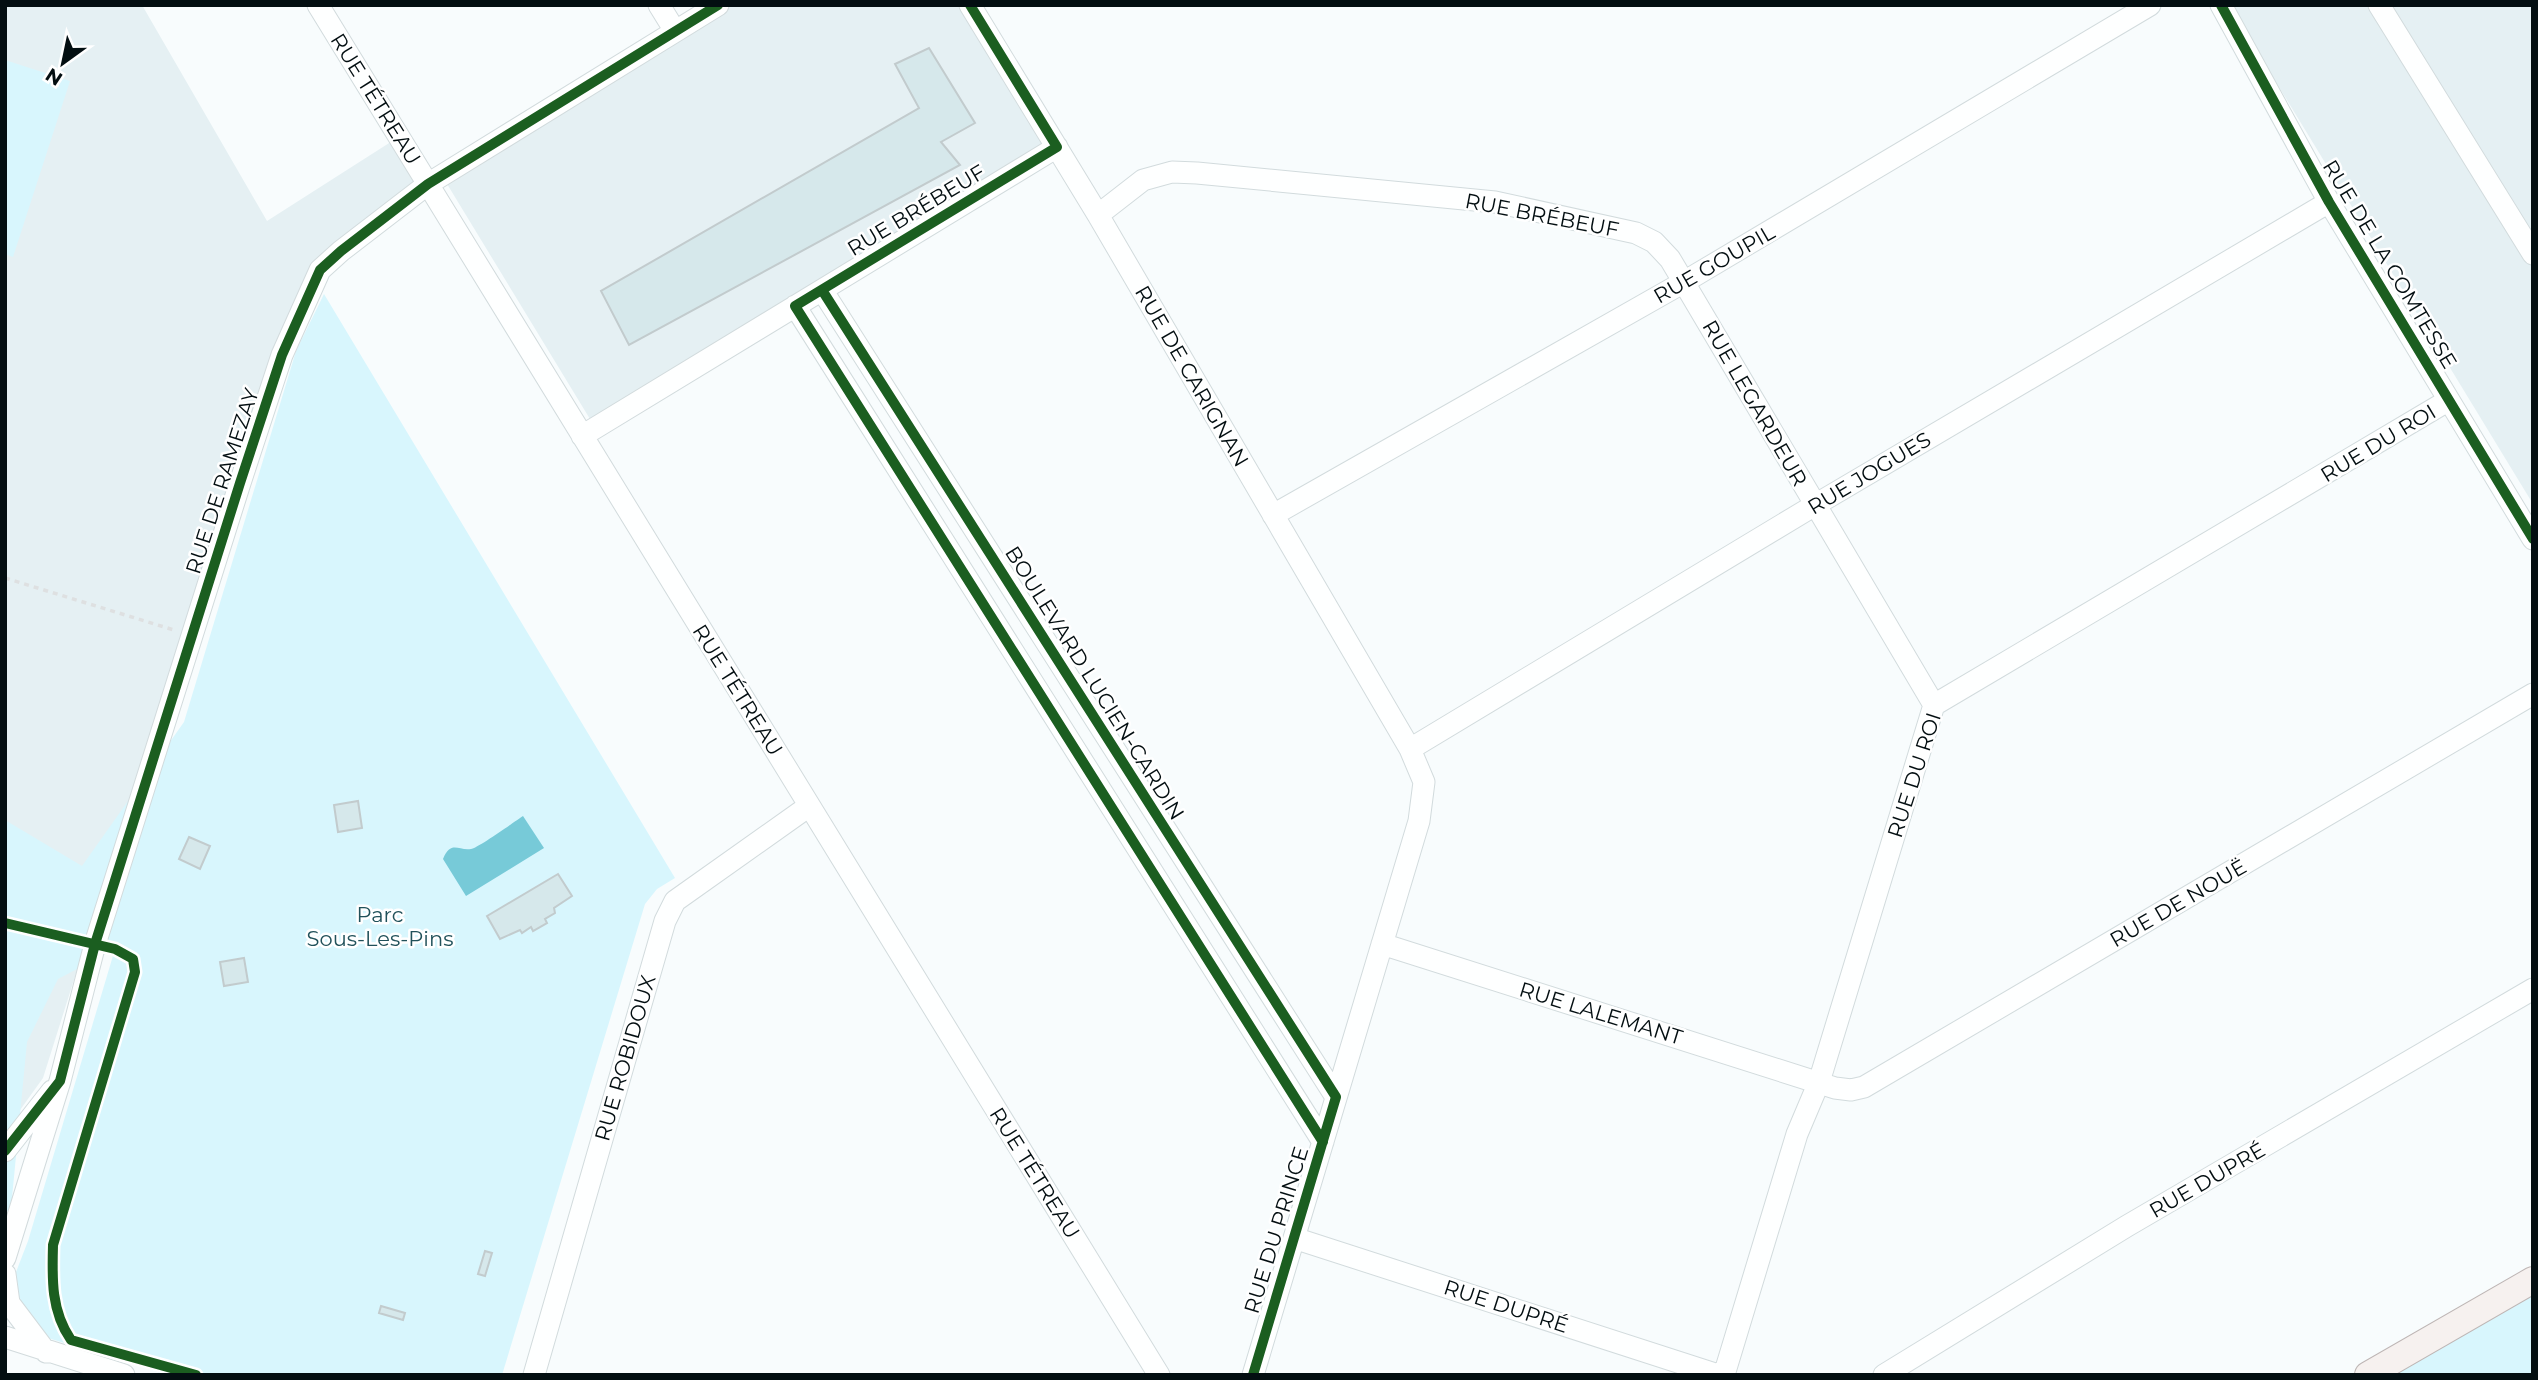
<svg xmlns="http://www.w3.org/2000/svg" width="2538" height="1380" viewBox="0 0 2538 1380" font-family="Montserrat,sans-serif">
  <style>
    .built { fill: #e5f0f3 }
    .green { fill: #d8f6fd }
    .water { fill: #77cad8 }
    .building { fill: #d6e8eb; stroke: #c2cbcd; stroke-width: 2 }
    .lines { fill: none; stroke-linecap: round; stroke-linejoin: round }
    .minor-casing { stroke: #d2dbdd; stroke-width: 23 }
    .major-casing { stroke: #beb6b5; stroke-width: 28 }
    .path { stroke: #dee0e1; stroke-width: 3.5; stroke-dasharray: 5 5; stroke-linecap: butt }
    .minor { stroke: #feffff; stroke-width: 21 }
    .major { stroke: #f6f1ef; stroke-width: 26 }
    .cycleway-casing { stroke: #fff; stroke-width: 15 }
    .cycleway { stroke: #1b5e20; stroke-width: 10 }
    .labels { text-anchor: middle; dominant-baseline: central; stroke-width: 5; stroke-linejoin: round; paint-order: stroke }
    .street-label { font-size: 21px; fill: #030e11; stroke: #fff }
    .park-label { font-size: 21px; fill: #20515a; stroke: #fff }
  </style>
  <rect width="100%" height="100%" fill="#f8fcfd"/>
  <path class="built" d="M5,5H142L267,221L397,138L421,178L310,267L272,351L43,1078L5,1131Z
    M733,5H963L1051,145L593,424L444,179Z
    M2229,5H2533V504Z"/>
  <path class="green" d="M5,60L70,81L13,257L5,254Z
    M324,294L675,878L657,889L645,904L502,1375H167L48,1338L28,1315L19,1298L16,1272L28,1241L115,949L58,979L27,1042L11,1208L5,1213V820L82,866L184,722L296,351Z
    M2533,1290V1375H2376Z"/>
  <path class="water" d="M523,816L544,848L466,896L443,859C451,840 458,851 471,849C478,848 514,822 523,816Z"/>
  <path class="building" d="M929,48L975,123L941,142L960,165L629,345L601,291L919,108L895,64Z
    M358,801L362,828L338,832L334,805Z
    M189,837L210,846L200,869L179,859Z
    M558,874L572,896L554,908L555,913L545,919L547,923L533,931L531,927L522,933L520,930L500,939L487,916Z
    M244,958L248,982L224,986L220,962Z
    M485,1251L492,1253L485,1276L478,1274Z
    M381,1306L405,1313L403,1320L379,1313Z"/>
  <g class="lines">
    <g class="minor-casing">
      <path id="minor" d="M318,5L1159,1375
        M659,5L675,31
        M970,5L1098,215L1410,749L1424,782L1419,821L1253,1375
        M2221,5L2329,202L2533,539
        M2379,5L2533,254
        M1098,215L1143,180L1172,172L1197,173L1495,202L1636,233L1654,242L1670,259L1934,705
        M822,290L1336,1097
        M795,306L1323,1142
        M582,436L1057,147
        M1273,515L1684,282L2150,5
        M1410,749L1815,505L2329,202
        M1382,944L1835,1088L1851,1090L1864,1087L2533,694
        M5,1151L52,1091
        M1294,1238L1718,1375
        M5,1258L60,1081L95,944L240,483L282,355L320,270L341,251L428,184L718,5
        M5,1274L9,1303L46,1352
        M5,1337L124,1375
        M534,1375L665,921L675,901L809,806
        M1724,1375L1797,1134L1819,1082L1934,705L2449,400
        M1884,1375L2127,1226L2533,989"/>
    </g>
    <g class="major-casing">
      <path id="major" d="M2368,1375L2533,1280"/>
    </g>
    <path class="path" d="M5,578L174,630"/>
    <use href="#minor" class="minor"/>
    <use href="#major" class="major"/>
    <g class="cycleway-casing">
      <path id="cycleway" d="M970,5L1057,147L795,306L1323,1142
        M2221,5L2329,202L2533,539
        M822,290L1336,1097L1253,1375
        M5,923L115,949L133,959L135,972L53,1245C52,1279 51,1311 71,1340L196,1375
        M5,1151L60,1081L95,944L240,483L282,355L320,270L341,251L428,184L718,5"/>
    </g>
    <use href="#cycleway" class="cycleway"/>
  </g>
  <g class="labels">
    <g class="street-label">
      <text transform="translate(376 99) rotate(58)">RUE TÉTREAU</text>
      <text transform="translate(916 210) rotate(-31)">RUE BRÉBEUF</text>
      <text transform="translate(1542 215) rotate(11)">RUE BRÉBEUF</text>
      <text transform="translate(1714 264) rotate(-30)">RUE GOUPIL</text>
      <text transform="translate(2390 264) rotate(59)">RUE DE LA COMTESSE</text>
      <text transform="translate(1192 376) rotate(60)">RUE DE CARIGNAN</text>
      <text transform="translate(1755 403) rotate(60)">RUE LEGARDEUR</text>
      <text transform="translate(2378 443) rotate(-31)">RUE DU ROI</text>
      <text transform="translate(1869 473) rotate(-31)">RUE JOGUES</text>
      <text transform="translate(222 481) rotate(-72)">RUE DE RAMEZAY</text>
      <text transform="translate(1095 683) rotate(58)">BOULEVARD LUCIEN-CARDIN</text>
      <text transform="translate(738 690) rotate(58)">RUE TÉTREAU</text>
      <text transform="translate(1914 775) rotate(-72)">RUE DU ROI</text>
      <text transform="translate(2178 903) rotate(-30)">RUE DE NOUË</text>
      <text transform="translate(1601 1013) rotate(17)">RUE LALEMANT</text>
      <text transform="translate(625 1058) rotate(-74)">RUE ROBIDOUX</text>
      <text transform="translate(1035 1173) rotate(58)">RUE TÉTREAU</text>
      <text transform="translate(2207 1180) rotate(-30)">RUE DUPRÉ</text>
      <text transform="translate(1276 1230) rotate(-73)">RUE DU PRINCE</text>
      <text transform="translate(1506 1306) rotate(18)">RUE DUPRÉ</text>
    </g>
    <g class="park-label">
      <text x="380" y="914">Parc<tspan x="380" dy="24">Sous-Les-Pins</tspan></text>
    </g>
  </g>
  <rect width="2538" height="1380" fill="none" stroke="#030e11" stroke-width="14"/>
  <g transform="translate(63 63) rotate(213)" stroke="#ffffff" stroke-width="5" paint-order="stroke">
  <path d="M0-5L12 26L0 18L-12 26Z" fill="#030e11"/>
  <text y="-10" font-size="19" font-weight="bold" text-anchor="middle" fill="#030e11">N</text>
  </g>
</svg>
